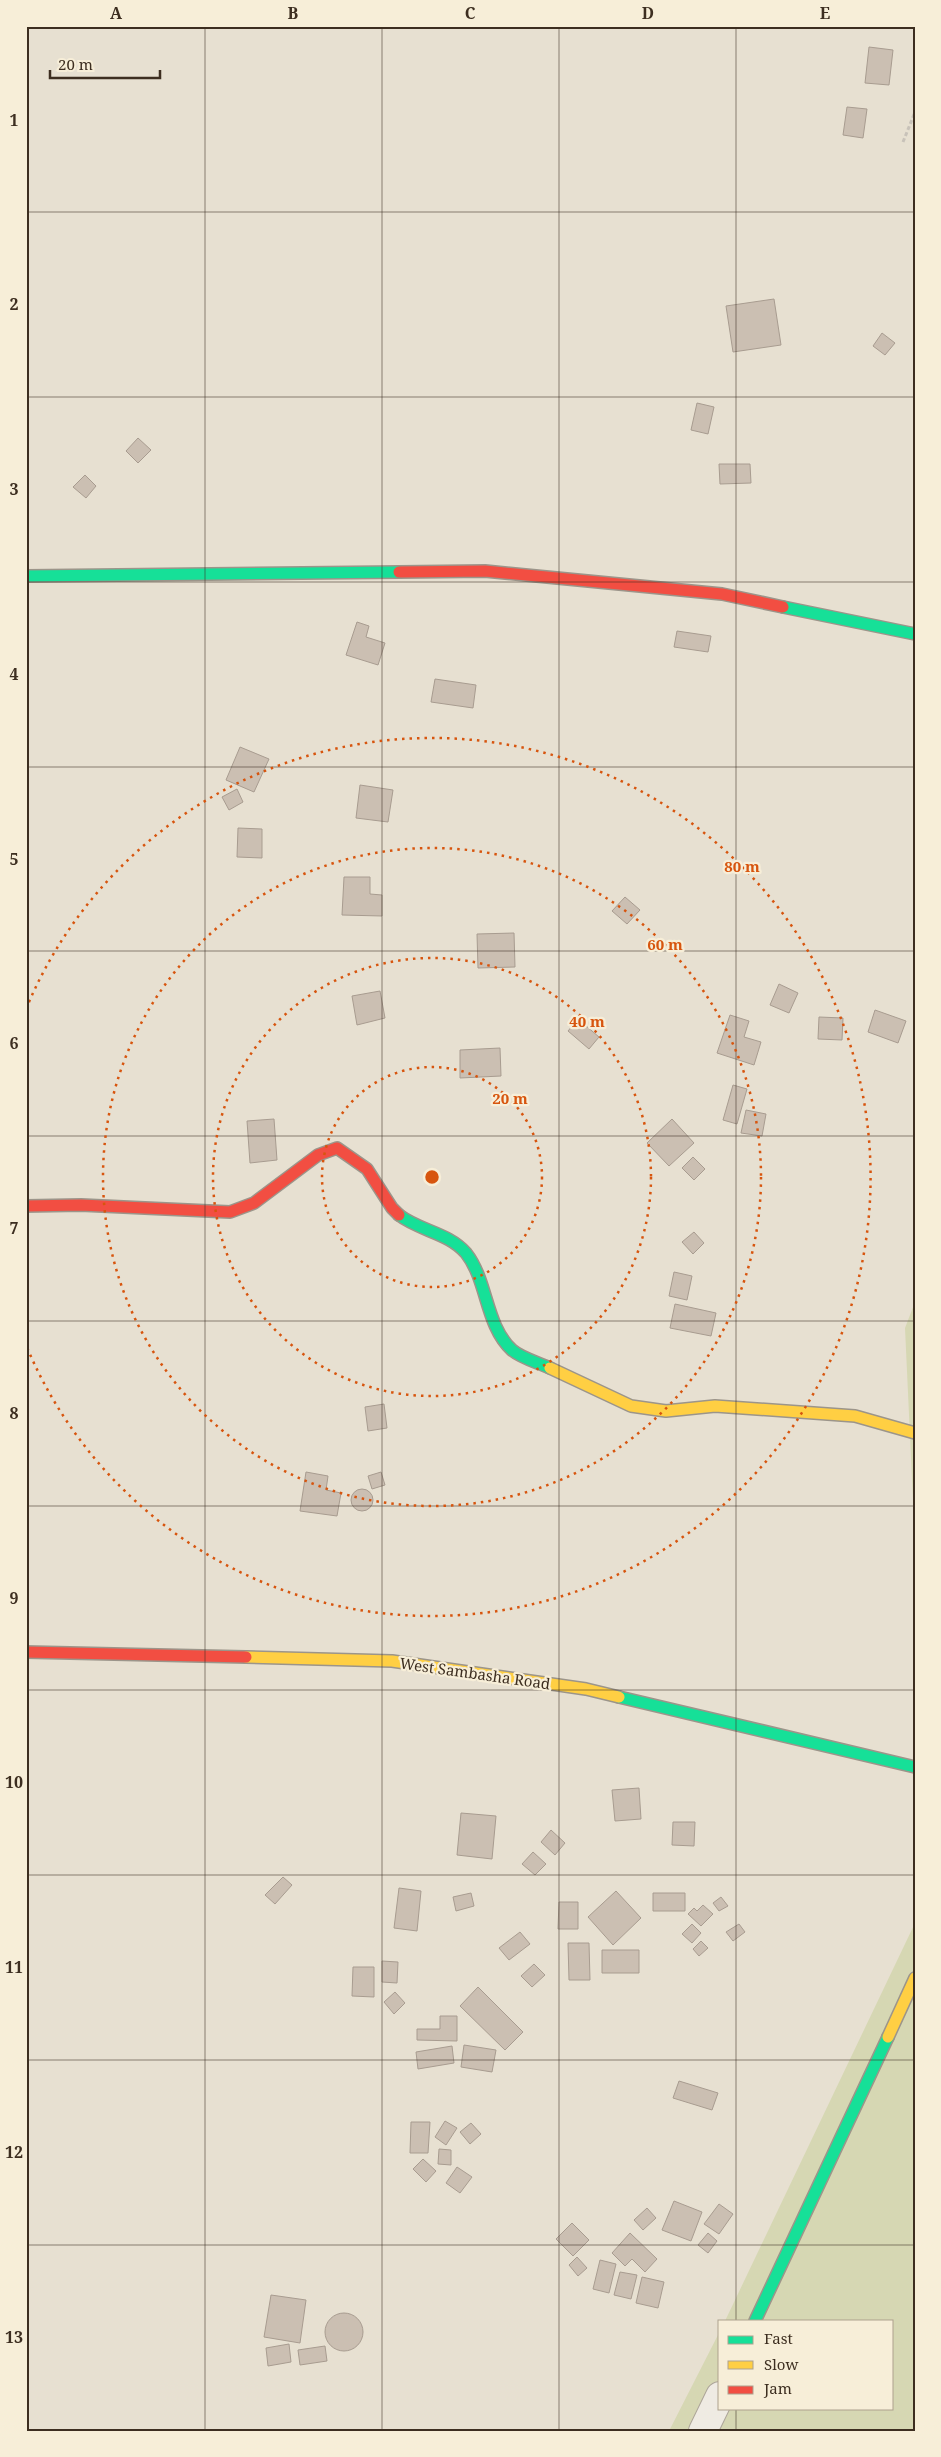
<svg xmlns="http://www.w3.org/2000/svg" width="941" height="2457" viewBox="0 0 941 2457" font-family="'Noto Serif',serif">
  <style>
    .green { fill: #d6d7b3 }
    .building { fill: #cbbfb2; stroke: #a89c90 }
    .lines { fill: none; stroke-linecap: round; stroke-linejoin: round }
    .street-casing { stroke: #ada599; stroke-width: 30 }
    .fast-casing { stroke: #9c958a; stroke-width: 14 }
    .slow-casing { stroke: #9c958a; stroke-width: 14 }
    .jam-casing { stroke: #9c958a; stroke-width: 14 }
    .path { stroke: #c8c2b9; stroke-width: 3; stroke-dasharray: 4 2.5; stroke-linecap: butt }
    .street { stroke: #efebe3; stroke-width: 28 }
    .fast { stroke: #16e098; stroke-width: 11 }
    .slow { stroke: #ffcf43; stroke-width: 11 }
    .jam { stroke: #f24e42; stroke-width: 11 }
    .grid { fill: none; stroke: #3d2e20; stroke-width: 1; stroke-opacity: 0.55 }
    .ring { fill: none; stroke: #d7550e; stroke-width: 2.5; stroke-dasharray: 2.5 5 }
    .labels { text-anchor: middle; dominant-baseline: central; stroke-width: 4.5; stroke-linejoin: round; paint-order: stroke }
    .street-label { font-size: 15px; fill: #3d2e20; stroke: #f7eed8 }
    .centre { fill: #d7550e; stroke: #f7eed8; stroke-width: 2.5 }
    .ring-label { font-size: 15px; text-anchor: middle; font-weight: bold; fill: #d7550e; stroke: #f7eed8; stroke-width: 4.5; stroke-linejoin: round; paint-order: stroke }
    .neatline { fill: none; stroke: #3d2e20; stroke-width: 2 }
    .grid-label { font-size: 16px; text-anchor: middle; font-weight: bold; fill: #3d2e20 }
  </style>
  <rect width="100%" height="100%" fill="#e7e0d1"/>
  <path class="green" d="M915,1302V1544L905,1328Z
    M915,1923V2431H669L720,2331V2408H892V2321H725Z"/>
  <path class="building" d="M869,47L893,50L889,85L865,83Z
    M847,107L867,109L863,138L843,135Z
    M774,299L781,345L733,352L726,306Z
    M882,333L895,343L885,355L873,346Z
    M697,403L714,407L708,434L691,430Z
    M138,438L151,450L138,463L126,451Z
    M719,464H750L751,483L720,484Z
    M85,475L96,486L86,498L73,487Z
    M357,622L369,626L366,637L385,643L378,665L346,655Z
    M677,631L711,636L708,652L674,647Z
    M435,679L476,685L473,708L431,702Z
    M240,747L269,759L254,792L226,780Z
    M360,785L393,790L388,822L356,818Z
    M237,789L243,802L229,810L222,797Z
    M238,828L262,829V858L237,857Z
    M344,877H370V894L382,895V916L342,915Z
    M625,897L640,910L627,924L612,911Z
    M514,933L515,967L478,968L477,934Z
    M779,984L798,993L789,1013L770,1005Z
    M380,991L385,1018L357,1025L352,996Z
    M875,1010L906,1021L898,1043L868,1032Z
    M730,1015L749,1021L744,1037L761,1042L754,1065L717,1053Z
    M819,1017L843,1018L842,1040L818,1039Z
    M578,1019L599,1037L589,1049L568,1031Z
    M500,1048L501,1076L460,1078V1050Z
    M733,1085L747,1089L737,1124L723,1120Z
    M746,1110L766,1114L762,1136L741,1133Z
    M274,1119L277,1160L250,1163L247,1121Z
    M672,1119L694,1143L669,1166L647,1143Z
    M693,1157L705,1169L694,1180L682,1168Z
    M694,1232L704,1243L693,1254L682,1242Z
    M674,1272L692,1276L687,1300L669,1296Z
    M675,1304L716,1313L711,1336L670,1328Z
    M384,1404L387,1428L368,1431L365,1407Z
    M306,1472L328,1476L326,1490L341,1493L337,1516L300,1511Z
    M381,1472L385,1485L372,1489L368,1476Z
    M351 1500a11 11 0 1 1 22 0a11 11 0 1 1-22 0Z
    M639,1788L641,1819L615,1821L612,1790Z
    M461,1813L496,1816L492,1859L457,1855Z
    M673,1822H695L694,1846L672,1845Z
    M551,1830L565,1843L555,1855L541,1842Z
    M533,1852L546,1864L535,1875L522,1864Z
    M283,1877L292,1885L275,1904L265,1895Z
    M399,1888L421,1891L417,1931L394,1928Z
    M616,1891L641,1918L613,1945L588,1917Z
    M471,1893L474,1906L456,1911L453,1897Z
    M653,1893H685V1911H653Z
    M721,1897L728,1906L719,1911L713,1903Z
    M559,1902H578V1929H558Z
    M703,1905L713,1914L701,1926L688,1914L694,1908L697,1911Z
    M692,1924L701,1933L692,1943L682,1934Z
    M739,1924L745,1932L733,1941L726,1932Z
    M520,1932L530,1944L509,1960L499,1948Z
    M701,1941L708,1948L699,1956L693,1949Z
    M568,1943H589L590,1980H569Z
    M602,1950H639V1973H602Z
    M382,1961L398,1962L397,1983L382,1982Z
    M534,1964L545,1975L532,1987L521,1976Z
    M353,1967H374V1997L352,1996Z
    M478,1987L523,2032L505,2050L460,2006Z
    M395,1992L405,2003L394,2014L384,2002Z
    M440,2016H457V2041L417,2040V2029H440Z
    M464,2045L496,2050L492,2072L461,2067Z
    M452,2046L454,2063L418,2069L416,2052Z
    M679,2081L718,2093L712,2110L673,2098Z
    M445,2121L457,2128L446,2145L435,2137Z
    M411,2122H430L428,2153H410Z
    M471,2123L481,2134L470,2144L460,2132Z
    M439,2149L451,2150V2165L438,2164Z
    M423,2159L436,2171L426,2182L413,2169Z
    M457,2167L472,2177L460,2193L446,2183Z
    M674,2201L702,2212L691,2241L662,2230Z
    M719,2204L733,2214L719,2234L704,2224Z
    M647,2208L656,2218L643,2230L634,2220Z
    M572,2223L589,2240L573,2256L556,2239Z
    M630,2233L657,2259L645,2272L632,2259L625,2266L612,2253Z
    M708,2233L717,2241L708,2253L698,2245Z
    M577,2257L587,2268L578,2276L569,2265Z
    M600,2260L616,2264L609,2293L593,2289Z
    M620,2272L637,2275L631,2299L614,2295Z
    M642,2277L664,2282L658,2308L636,2303Z
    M271,2295L306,2300L300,2343L264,2337Z
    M325 2332a19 19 0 1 1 38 0a19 19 0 1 1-38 0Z
    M289,2344L291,2362L268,2366L266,2348Z
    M325,2346L327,2361L300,2365L298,2350Z"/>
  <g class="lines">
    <g class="street-casing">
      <path id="street" d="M703,2431L720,2396"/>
    </g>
    <g class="fast-casing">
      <path id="fast" d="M26,576L399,572
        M783,607L915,634
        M399,1215C420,1231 449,1233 466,1253C488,1281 485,1325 512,1350C521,1358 539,1363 550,1368
        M619,1697L915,1767
        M755,2321L888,2037"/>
    </g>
    <g class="slow-casing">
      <path id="slow" d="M550,1368L631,1406L666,1411L715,1406L855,1416L915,1433
        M246,1657L392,1661L586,1689L619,1697
        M888,2037L915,1978"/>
    </g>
    <g class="jam-casing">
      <path id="jam" d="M399,572L485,571L722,594L783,607
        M26,1206L81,1205L230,1212L254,1203L318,1155L337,1148L367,1169L392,1208L399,1215
        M26,1652L246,1657"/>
    </g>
    <path class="path" d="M903,142L915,112"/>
    <use href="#street" class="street"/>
    <use href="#fast" class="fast"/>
    <use href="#slow" class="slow"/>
    <use href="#jam" class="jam"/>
  </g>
  <path class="grid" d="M205,26V2431M382,26V2431M559,26V2431M736,26V2321M26,212H915M26,397H915M26,582H915M26,767H915M26,951H915M26,1136H915M26,1321H915M26,1506H915M26,1690H915M26,1875H915M26,2060H915M26,2245H915M736,2408V2431"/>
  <g class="ring">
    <circle cx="432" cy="1177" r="110"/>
    <circle cx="432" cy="1177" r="219"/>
    <circle cx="432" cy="1177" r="329"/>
    <path d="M26 1009A439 439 0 1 1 26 1345"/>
  </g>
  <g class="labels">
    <g class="street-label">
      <text transform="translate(475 1673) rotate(8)">West Sambasha Road</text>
    </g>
  </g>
  <circle cx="432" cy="1177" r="8" class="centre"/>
  <g class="ring-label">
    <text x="742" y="872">80 m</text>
    <text x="665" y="950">60 m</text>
    <text x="587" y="1027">40 m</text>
    <text x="510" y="1104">20 m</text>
  </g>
  <rect width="941" height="2457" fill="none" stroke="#f7eed8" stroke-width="55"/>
  <rect x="718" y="2320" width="175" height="90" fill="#f7eed8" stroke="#ada18e"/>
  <rect x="728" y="2336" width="25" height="8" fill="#16e098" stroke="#ada18e"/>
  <text x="764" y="2344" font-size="15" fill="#3d2e20">Fast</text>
  <rect x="728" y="2361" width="25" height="8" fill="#ffcf43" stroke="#ada18e"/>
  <text x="764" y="2370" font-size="15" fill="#3d2e20">Slow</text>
  <rect x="728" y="2386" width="25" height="8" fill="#f24e42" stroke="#ada18e"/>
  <text x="764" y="2394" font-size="15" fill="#3d2e20">Jam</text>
  <path d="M50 70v8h110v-8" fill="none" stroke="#3d2e20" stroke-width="2.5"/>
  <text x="58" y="70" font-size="15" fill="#3d2e20" stroke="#f7eed8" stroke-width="4" paint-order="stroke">20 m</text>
  <rect x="28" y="28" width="886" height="2402" class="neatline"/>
  <g class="grid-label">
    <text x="116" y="19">A</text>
    <text x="293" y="19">B</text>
    <text x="470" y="19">C</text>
    <text x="648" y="19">D</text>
    <text x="825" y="19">E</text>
    <text x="14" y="126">1</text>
    <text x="14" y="310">2</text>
    <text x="14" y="495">3</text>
    <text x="14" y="680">4</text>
    <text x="14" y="865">5</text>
    <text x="14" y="1049">6</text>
    <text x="14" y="1234">7</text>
    <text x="14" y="1419">8</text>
    <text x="14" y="1604">9</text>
    <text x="14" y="1788">10</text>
    <text x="14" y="1973">11</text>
    <text x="14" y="2158">12</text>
    <text x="14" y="2343">13</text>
  </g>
</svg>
